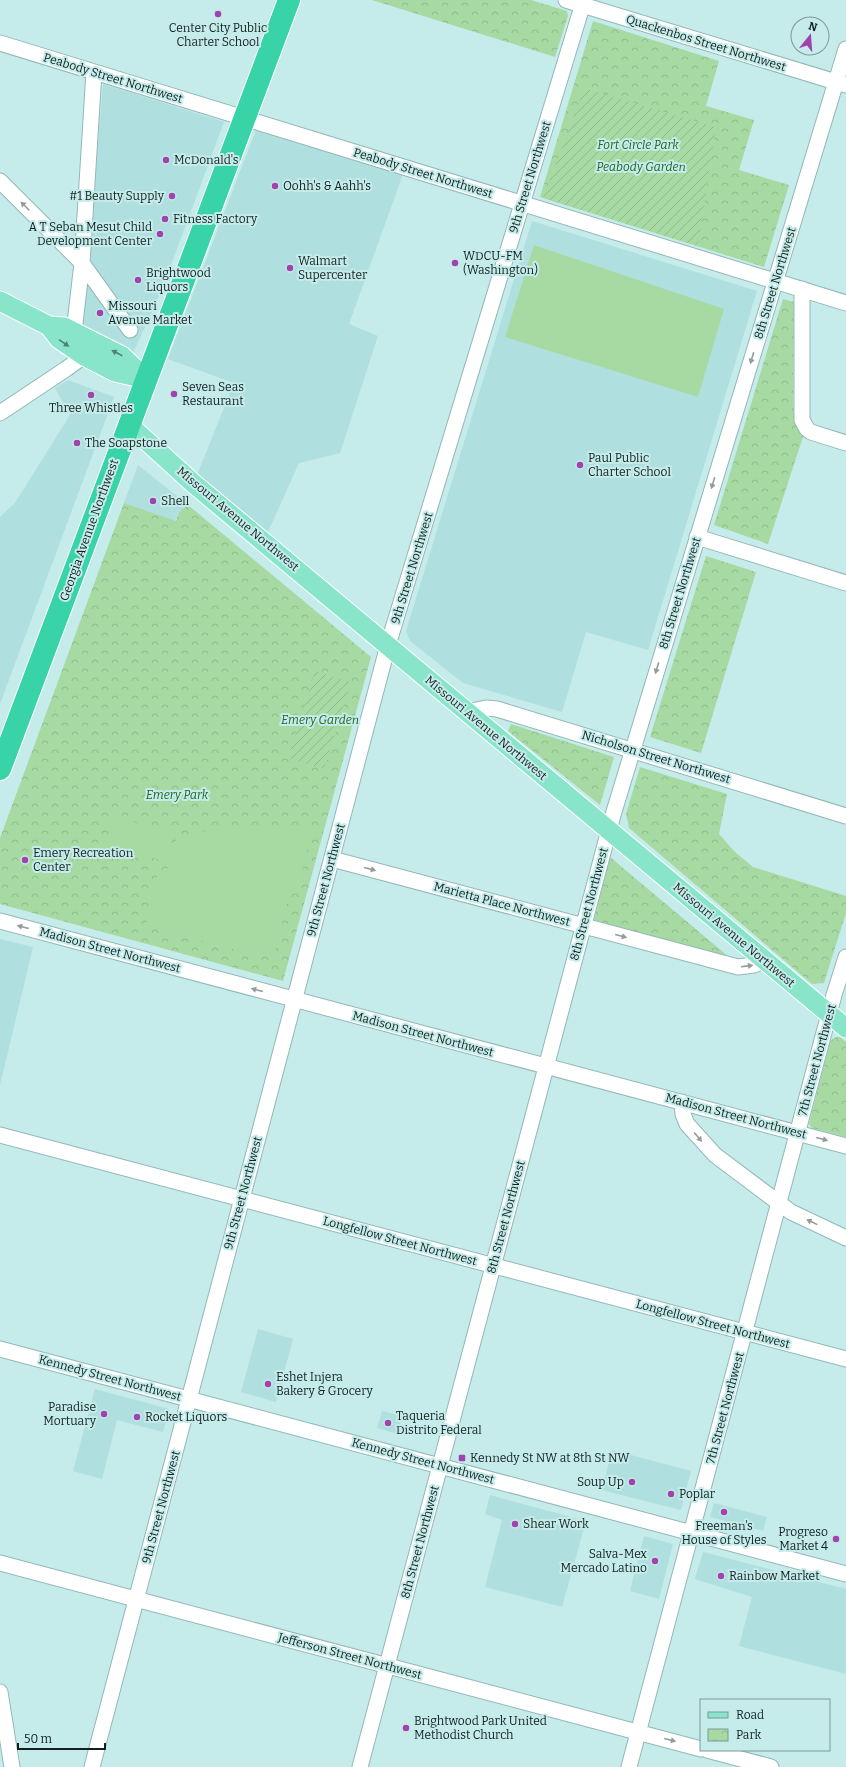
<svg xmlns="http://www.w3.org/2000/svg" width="846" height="1767" viewBox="0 0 846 1767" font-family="Bitter,serif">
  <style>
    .built { fill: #afdfde }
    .park { fill: url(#park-crowns) }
    .garden { fill: url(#garden-furrows) }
    .pitch { fill: #a7daa3 }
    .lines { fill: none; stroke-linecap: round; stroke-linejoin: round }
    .minor-casing { stroke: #93b8b7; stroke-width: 17 }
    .major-casing { stroke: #fff; stroke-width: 21 }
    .highway-casing { stroke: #fff; stroke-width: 24 }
    .minor { stroke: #fff; stroke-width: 15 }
    .major { stroke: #88e5ca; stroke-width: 19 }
    .highway { stroke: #38d4a7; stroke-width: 22 }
    .oneway { fill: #949b9b }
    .oneway2 { fill: #4d8375 }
    .poi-dot { fill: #a242ab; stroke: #c5ebea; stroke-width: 1.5 }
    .labels { text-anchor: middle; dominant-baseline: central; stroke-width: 4; stroke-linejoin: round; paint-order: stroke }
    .poi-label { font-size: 12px; fill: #122120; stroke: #c5ebea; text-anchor: start }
    .street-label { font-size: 12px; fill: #122120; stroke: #c5ebea }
    .park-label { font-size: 12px; font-style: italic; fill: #236722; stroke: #c5ebea }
  </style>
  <defs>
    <pattern id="park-crowns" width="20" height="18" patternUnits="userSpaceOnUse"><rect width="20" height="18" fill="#a7daa3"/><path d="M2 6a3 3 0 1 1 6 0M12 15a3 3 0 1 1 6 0" fill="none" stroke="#8fbb8c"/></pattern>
    <pattern id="garden-furrows" width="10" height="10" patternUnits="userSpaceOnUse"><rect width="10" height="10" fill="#a7daa3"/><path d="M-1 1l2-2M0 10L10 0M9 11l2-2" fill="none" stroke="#8fbb8c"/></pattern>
  </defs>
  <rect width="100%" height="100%" fill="#c5ebea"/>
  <path class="built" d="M103,84L224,122L161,292L133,353L82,327Z
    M256,130L403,174L349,324L378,336L340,453L299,463L268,532L197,475L234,383L168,359Z
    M532,221L757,291L648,650L586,632L562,712L463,683L410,641L406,631Z
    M68,380L114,397L0,704V517L15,503L70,415L55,388Z
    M138,465L188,505L179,512L175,521L124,503Z
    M0,939L33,947L0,1085Z
    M258,1329L293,1339L276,1402L241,1392Z
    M95,1389L169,1409L163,1432L117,1420L102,1479L73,1471Z
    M382,1411L402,1416L398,1434L377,1428Z
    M612,1450L691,1471L681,1510L602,1490Z
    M490,1495L586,1521L562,1607L485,1587L502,1520L485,1514Z
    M714,1503L767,1517L763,1531L710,1517Z
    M644,1536L673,1544L659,1599L630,1591Z
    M703,1552L846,1589V1674L739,1646L752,1597L695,1579Z"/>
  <path class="park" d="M372,0H531L567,11L568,16L555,57Z
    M593,21L719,61L706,106L754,120L739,170L789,185L764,267L540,197Z
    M783,299L794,302L793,406L803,437L768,544L714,525Z
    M124,503L176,521L179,512L188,505L371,657L283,981L0,904V838Z
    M706,556L756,572L701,753L650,737Z
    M511,724L614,757L600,805L508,731Z
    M640,767L727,794L719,834L735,852L753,867L846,896V913L824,983L812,984L629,828L626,814Z
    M610,857L729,957L594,920Z
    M836,1037H840L846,1042V1137L812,1128L809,1124L830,1041Z"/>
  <path class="garden" d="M584,88L716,127L698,246L543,198Z
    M315,671L351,682L324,769L288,758Z"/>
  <path class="pitch" d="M534,245L724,309L698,397L505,337Z
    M113,817L173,832L165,861L105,845Z
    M245,825L303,827L308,830L310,836L297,894L290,892L275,950L263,957L154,928L147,924L146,917L158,873L167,870L174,844L177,838L182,835Z"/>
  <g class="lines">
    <g class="minor-casing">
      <path id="minor" d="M566,0L846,85
        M0,43L846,303
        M0,181L82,263L130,330
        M802,289V420L807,429L811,432L846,443
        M74,332L82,263L94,72
        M0,413L66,369L84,356
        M697,537L846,583
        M466,712L486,708L497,709L846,816
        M332,859L738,967L754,965L764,960
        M0,921L846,1146
        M682,1102L683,1114L687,1124L715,1155L791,1212L846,1238
        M0,1135L846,1359
        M0,1349L846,1574
        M0,1563L701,1749
        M0,1692L12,1767
        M707,1750L771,1767
        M92,1767L388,645L584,0
        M360,1767L613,815L846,49
        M629,1767L834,995L846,957"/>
    </g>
    <g class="major-casing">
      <path id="major" d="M0,301L49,326L64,327L122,356L146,379
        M49,326L59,339L84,356L115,372L146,379
        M128,424L194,484L846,1028"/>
    </g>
    <g class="highway-casing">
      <path id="highway" d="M0,769L289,0"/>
    </g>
    <use href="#minor" class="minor"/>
    <use href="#major" class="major"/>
    <use href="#highway" class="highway"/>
  </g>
  <defs><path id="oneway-solid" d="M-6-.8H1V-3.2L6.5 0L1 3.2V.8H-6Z"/></defs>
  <g class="oneway">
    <use href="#oneway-solid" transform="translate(25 206) rotate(-135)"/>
    <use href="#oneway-solid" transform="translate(752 358) rotate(107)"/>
    <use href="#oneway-solid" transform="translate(713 483) rotate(107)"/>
    <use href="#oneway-solid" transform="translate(657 668) rotate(107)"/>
    <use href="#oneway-solid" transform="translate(370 869) rotate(15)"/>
    <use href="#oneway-solid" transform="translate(23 927) rotate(-165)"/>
    <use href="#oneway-solid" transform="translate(621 936) rotate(15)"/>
    <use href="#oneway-solid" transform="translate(747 966) rotate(-7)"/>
    <use href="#oneway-solid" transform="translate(257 990) rotate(-165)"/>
    <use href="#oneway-solid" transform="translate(698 1137) rotate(50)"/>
    <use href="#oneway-solid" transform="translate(822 1139) rotate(15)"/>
    <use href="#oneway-solid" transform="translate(812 1222) rotate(-154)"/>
    <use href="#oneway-solid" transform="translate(670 1740) rotate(14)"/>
  </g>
  <g class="oneway2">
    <use href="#oneway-solid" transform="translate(64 343) rotate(34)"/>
    <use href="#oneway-solid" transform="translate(117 353) rotate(-152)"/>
  </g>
  <g class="poi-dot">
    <circle cx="218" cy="14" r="4"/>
    <circle cx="166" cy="160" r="4"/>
    <circle cx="275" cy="186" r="4"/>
    <circle cx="172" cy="196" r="4"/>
    <circle cx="165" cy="219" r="4"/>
    <circle cx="160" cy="234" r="4"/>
    <circle cx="455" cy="263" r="4"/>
    <circle cx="290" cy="268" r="4"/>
    <circle cx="138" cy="280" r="4"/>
    <circle cx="100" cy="313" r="4"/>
    <circle cx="174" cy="394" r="4"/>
    <circle cx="91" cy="395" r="4"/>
    <circle cx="77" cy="443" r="4"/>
    <circle cx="580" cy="465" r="4"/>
    <circle cx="153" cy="501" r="4"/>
    <circle cx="25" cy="860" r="4"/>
    <circle cx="268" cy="1384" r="4"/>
    <circle cx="104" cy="1414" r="4"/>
    <circle cx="137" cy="1417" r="4"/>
    <circle cx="388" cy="1423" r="4"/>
    <rect x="458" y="1454" width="8" height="8" rx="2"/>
    <circle cx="632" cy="1482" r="4"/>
    <circle cx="671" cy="1494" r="4"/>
    <circle cx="724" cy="1512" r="4"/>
    <circle cx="515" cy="1524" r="4"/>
    <circle cx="836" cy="1539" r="4"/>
    <circle cx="655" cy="1561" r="4"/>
    <circle cx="721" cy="1576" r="4"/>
    <circle cx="406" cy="1728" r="4"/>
  </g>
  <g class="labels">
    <g class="poi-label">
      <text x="218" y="28" text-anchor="middle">Center City Public<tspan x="218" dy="14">Charter School</tspan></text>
      <text x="174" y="160">McDonald's</text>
      <text x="283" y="186">Oohh's &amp; Aahh's</text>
      <text x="164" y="196" text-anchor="end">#1 Beauty Supply</text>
      <text x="173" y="219">Fitness Factory</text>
      <text x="152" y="227" text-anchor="end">A T Seban Mesut Child<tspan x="152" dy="14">Development Center</tspan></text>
      <text x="463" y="256">WDCU-FM<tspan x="463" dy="14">(Washington)</tspan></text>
      <text x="298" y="261">Walmart<tspan x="298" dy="14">Supercenter</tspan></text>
      <text x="146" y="273">Brightwood<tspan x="146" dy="14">Liquors</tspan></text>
      <text x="108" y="306">Missouri<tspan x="108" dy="14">Avenue Market</tspan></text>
      <text x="182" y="387">Seven Seas<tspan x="182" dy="14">Restaurant</tspan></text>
      <text x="91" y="408" text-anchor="middle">Three Whistles</text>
      <text x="85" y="443">The Soapstone</text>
      <text x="588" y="458">Paul Public<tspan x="588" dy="14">Charter School</tspan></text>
      <text x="161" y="501">Shell</text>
      <text x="33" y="853">Emery Recreation<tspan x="33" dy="14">Center</tspan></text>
      <text x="276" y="1377">Eshet Injera<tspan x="276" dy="14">Bakery &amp; Grocery</tspan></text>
      <text x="96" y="1407" text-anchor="end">Paradise<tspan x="96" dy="14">Mortuary</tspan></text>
      <text x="396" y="1416">Taqueria<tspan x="396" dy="14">Distrito Federal</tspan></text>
      <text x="145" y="1417">Rocket Liquors</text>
      <text x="470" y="1458">Kennedy St NW at 8th St NW</text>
      <text x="624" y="1482" text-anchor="end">Soup Up</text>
      <text x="679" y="1494">Poplar</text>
      <text x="523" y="1524">Shear Work</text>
      <text x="724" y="1526" text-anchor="middle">Freeman's<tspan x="724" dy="14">House of Styles</tspan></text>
      <text x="828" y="1532" text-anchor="end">Progreso<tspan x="828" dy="14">Market 4</tspan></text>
      <text x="647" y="1554" text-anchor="end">Salva-Mex<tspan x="647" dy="14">Mercado Latino</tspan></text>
      <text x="729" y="1576">Rainbow Market</text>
      <text x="414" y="1721">Brightwood Park United<tspan x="414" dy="14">Methodist Church</tspan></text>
    </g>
    <g class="street-label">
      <text transform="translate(706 43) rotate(17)">Quackenbos Street Northwest</text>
      <text transform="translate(113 78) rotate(17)">Peabody Street Northwest</text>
      <text transform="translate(423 173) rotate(17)">Peabody Street Northwest</text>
      <text transform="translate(530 177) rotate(-73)">9th Street Northwest</text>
      <text transform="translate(775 283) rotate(-73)">8th Street Northwest</text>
      <text transform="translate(238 519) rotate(40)">Missouri Avenue Northwest</text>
      <text transform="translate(89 530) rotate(-70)">Georgia Avenue Northwest</text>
      <text transform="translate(412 568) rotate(-73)">9th Street Northwest</text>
      <text transform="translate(680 593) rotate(-73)">8th Street Northwest</text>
      <text transform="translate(486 728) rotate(40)">Missouri Avenue Northwest</text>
      <text transform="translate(656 757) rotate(17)">Nicholson Street Northwest</text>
      <text transform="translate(326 880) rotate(-75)">9th Street Northwest</text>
      <text transform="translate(502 904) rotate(15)">Marietta Place Northwest</text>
      <text transform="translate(589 904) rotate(-75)">8th Street Northwest</text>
      <text transform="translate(734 935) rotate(40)">Missouri Avenue Northwest</text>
      <text transform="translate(110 950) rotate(15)">Madison Street Northwest</text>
      <text transform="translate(423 1034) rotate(15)">Madison Street Northwest</text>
      <text transform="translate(817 1060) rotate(-75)">7th Street Northwest</text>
      <text transform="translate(736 1116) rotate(15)">Madison Street Northwest</text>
      <text transform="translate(243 1193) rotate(-75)">9th Street Northwest</text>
      <text transform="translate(506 1217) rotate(-75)">8th Street Northwest</text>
      <text transform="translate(400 1241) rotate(15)">Longfellow Street Northwest</text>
      <text transform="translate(713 1324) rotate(15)">Longfellow Street Northwest</text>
      <text transform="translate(110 1378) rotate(15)">Kennedy Street Northwest</text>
      <text transform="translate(725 1408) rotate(-75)">7th Street Northwest</text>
      <text transform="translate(423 1461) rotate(15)">Kennedy Street Northwest</text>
      <text transform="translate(161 1507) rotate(-75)">9th Street Northwest</text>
      <text transform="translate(420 1542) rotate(-75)">8th Street Northwest</text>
      <text transform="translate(350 1656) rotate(15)">Jefferson Street Northwest</text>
    </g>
    <g class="park-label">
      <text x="638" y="145">Fort Circle Park</text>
      <text x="641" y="167">Peabody Garden</text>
      <text x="320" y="720">Emery Garden</text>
      <text x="177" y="795">Emery Park</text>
    </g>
  </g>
  <rect x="700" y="1699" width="130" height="52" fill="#c5ebea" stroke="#7d9a99"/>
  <rect x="708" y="1712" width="20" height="6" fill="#88e5ca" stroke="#7d9a99"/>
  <text x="736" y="1719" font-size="12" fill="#122120">Road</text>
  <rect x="708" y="1729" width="20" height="12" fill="url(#park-crowns)" stroke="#7d9a99"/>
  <text x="736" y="1739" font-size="12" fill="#122120">Park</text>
  <g transform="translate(810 36) rotate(17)"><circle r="19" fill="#c5ebea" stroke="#7d9a99"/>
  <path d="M0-3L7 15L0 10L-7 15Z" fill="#a242ab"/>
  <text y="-6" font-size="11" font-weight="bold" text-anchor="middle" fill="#122120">N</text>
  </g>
  <path d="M18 1743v6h87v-6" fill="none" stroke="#122120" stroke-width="2"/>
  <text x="24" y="1743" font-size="12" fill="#122120" stroke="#c5ebea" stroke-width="3" paint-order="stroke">50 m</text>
</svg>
